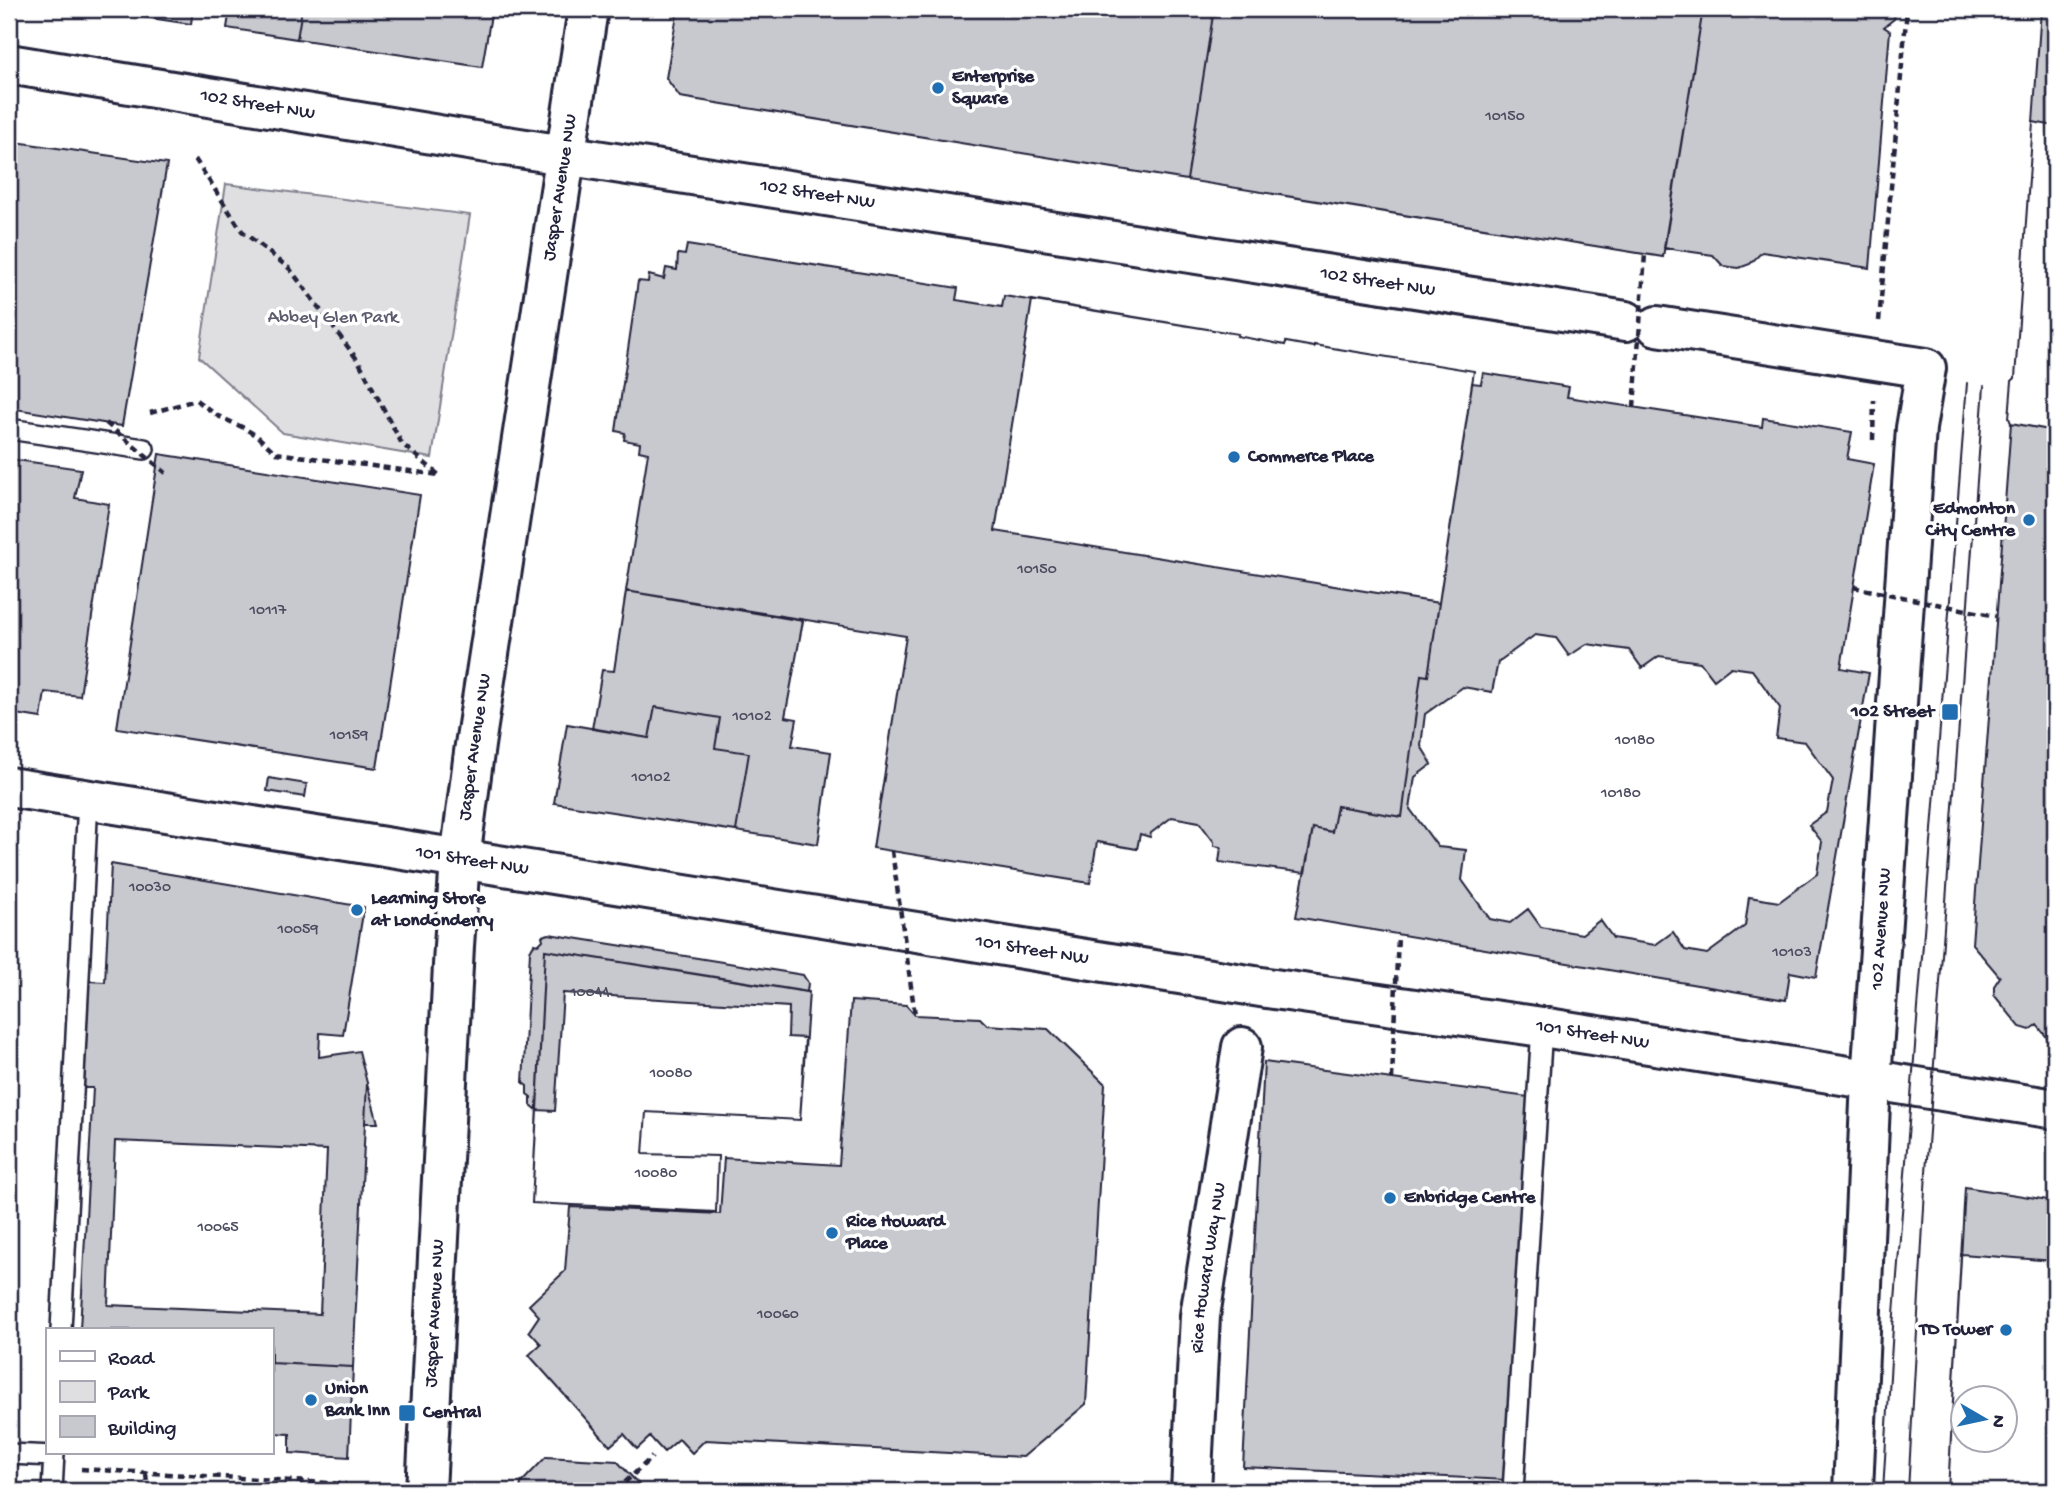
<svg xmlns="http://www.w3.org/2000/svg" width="2064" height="1500" viewBox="0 0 2064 1500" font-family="'Gochi Hand',sans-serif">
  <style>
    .green { fill: #dfdfe2; stroke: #80808e; stroke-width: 2 }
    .building { fill: #c8c8cf; stroke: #22223b; stroke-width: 2; fill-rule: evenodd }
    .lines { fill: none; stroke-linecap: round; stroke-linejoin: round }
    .lane-casing { stroke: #22223b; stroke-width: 24 }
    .street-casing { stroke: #22223b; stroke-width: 44 }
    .secondary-casing { stroke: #22223b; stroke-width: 44 }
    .path { stroke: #22223b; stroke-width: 4.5; stroke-dasharray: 7 5; stroke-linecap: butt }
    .lane { stroke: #fff; stroke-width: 19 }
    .street { stroke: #fff; stroke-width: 38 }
    .secondary { stroke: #fff; stroke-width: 38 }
    .tram { stroke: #22223b; stroke-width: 2 }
    .path-bridge { stroke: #22223b; stroke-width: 4.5; stroke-dasharray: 7 5; stroke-linecap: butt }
    .poi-dot { fill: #1f6fb2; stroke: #fff; stroke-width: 2.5 }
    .labels { text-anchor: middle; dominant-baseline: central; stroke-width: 7; stroke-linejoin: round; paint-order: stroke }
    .number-label { font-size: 16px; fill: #4c4c60 }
    .poi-label { font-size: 19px; font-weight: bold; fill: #22223b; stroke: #fff; text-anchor: start }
    .street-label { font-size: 19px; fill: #22223b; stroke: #fff }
    .park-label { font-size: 19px; fill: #5b5b6d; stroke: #fff }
  </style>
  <rect width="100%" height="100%" fill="#fff"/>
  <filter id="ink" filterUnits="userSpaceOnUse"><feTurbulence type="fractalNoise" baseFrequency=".0143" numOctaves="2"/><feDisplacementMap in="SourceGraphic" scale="14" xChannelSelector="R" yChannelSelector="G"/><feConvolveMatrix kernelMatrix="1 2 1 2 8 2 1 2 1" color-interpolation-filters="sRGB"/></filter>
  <g filter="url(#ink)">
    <path class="green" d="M226,184L470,215L432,458L283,433L199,357Z"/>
    <path class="building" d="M103,9H193L191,24L103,11Z
      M230,9H302L297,39L227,28Z
      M302,9H492L482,67L297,39Z
      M678,9H1214L1187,180L680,97L666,78Z
      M1214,9H1703L1663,257L1187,180Z
      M1703,9H1896L1894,19L1884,27L1890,31L1870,268L1762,252L1750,264L1739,268L1723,266L1713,255L1664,248Z
      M2041,9H2055V1045H2053L2037,1025L2030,1030L2020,1027L1994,995V986L2000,977L1972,944L2011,423L2009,418L2012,381L2015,378Z
      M2033,122L2055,126V431L2011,423L2009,418L2012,381L2015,378Z
      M9,141L167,164L122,426L9,408Z
      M687,245L958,288L956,300L1002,307L1004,296L1238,334L1237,336L1285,345L1286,342L1314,347V345L1474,371L1428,676L1421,675L1402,817L1337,806L1332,832L1313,828L1305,873L1219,862L1221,847L1214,846V842L1199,822L1172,817L1151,833L1150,837L1140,834L1137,849L1097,842L1090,883L873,848L906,636L626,591L648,453L639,451L640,443L624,440L625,433L616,431L638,281L648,282L649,275L664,279L666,268L677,270L678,254L685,255Z
      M1032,300L1238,334L1237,336L1285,345L1286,342L1314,347V345L1474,371L1439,603L995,531Z
      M1483,373L1569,387L1567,397L1762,427L1763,418L1852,432L1847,459L1874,464L1841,668L1869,673L1816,977L1790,972L1786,1000L1296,917L1313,828L1332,832L1337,806L1402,817L1421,675L1428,676L1472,383L1481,384Z
      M159,454L420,495L377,768L117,728Z
      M9,459L81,469L75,498L109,504L80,696L45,692L41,718L9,713Z
      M626,591L803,621L785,717L797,719L792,746L831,752L818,844L736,831L749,753L715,748L720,718L655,707L649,738L592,729L602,670L614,671Z
      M1535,635L1556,638L1569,656L1587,644L1629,650L1642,668L1659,656L1700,662L1714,680L1731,667L1752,670L1780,708L1776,738L1805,742L1833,780L1827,812L1809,825L1822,842L1817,874L1779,902L1749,897L1745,926L1707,954L1685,950L1673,932L1655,945L1613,938L1600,920L1582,934L1541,927L1528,909L1510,923L1490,919L1462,880L1466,850L1438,847L1410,809L1415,777L1432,764L1421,746L1425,714L1463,687L1492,692L1498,662Z
      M655,707L720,718L715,748L749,753L736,831L554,803L567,724L649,738Z
      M269,778L307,784L305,797L267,791Z
      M111,864L364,907L343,1035L320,1033L319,1057L359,1051L367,1083L353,1367L271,1363V1330H80L93,1088H81L87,981L105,982Z
      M549,934L803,975L808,983L807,992L545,950L537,1110L531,1105V1097L527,1094V1086L523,1083L530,951L534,944L538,945L543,940L542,936Z
      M545,950L809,992L800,1120L646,1112L643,1154L718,1156L716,1212L532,1203Z
      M563,993L789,1007L788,1037L805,1038L800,1120L646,1112L643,1154L718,1156L716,1212L532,1203L537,1110L555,1111Z
      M851,1001L906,1005L915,1015L980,1018L987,1025L1048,1029L1105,1084L1086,1404L1023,1457L705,1440L692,1453L679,1439L664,1452L650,1437L637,1449L624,1434L610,1446L529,1355L541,1344L529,1331L539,1316L529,1305L565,1271L570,1207L720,1214L724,1158L839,1165Z
      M1264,1062L1529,1097L1507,1480L1243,1467Z
      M367,1083L378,1123H365Z
      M115,1141L327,1150L320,1314L108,1305Z
      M1965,1187L2055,1201V1491H1948ZM1962,1398H2004V1440H1962Z
      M1961,1254L2055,1261V1491H1948ZM1962,1398H2004V1440H1962Z
      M271,1363L353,1367L349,1457L290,1453V1434L271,1433Z
      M546,1457L617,1461L645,1491H520L521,1483Z"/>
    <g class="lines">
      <g class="lane-casing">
        <path id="lane" d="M9,429L144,449
          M61,1330L88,800
          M9,1454L54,1456
          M52,1491L54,1453
          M1513,1491L1542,1027"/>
      </g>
      <g class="street-casing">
        <g id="street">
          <path id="s1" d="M9,64L493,144L1626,321"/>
          <path d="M1657,326L1926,368L1916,428L1871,1080L1853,1491"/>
          <path id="s2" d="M1191,1491L1200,1316L1242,1047"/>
        </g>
      </g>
      <g class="secondary-casing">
        <g id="secondary">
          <path id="s3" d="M9,787L1267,988L1542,1027L2055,1109"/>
          <path id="s4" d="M426,1491L454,946L460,859L475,745L588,9"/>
        </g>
      </g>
      <path class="path" d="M195,159L242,231L290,269L359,362L402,444L439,475
        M1879,321L1907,9
        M150,413L196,400L218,416L242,427L257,436L276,453L439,475
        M1873,440L1874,400
        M81,1469L346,1484
        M146,1474L148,1491
        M603,1487L619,1488L652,1457"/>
      <use href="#lane" class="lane"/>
      <use href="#street" class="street"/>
      <use href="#secondary" class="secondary"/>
      <path class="tram" d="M1883,1491L1893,1327L1967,383
        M1908,1491L1926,1172L1984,386"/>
      <path class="path-bridge" d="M1634,407L1645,254
        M106,423L166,473
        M1853,587L1996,616
        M892,851L915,1015
        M1392,1079L1398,935"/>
    </g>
  </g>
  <g class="poi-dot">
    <circle cx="938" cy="88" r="7"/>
    <circle cx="1234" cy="457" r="7"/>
    <circle cx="2029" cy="520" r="7"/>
    <rect x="1941" y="703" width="18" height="18" rx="3.5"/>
    <circle cx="357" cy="910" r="7"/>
    <circle cx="1390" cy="1198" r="7"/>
    <circle cx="832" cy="1233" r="7"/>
    <circle cx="2006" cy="1330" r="7"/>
    <circle cx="311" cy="1400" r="7"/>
    <rect x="398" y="1404" width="18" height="18" rx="3.5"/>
  </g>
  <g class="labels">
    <g class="number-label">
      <text x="1505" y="117">10150</text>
      <text x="1037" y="570">10150</text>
      <text x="268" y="611">10117</text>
      <text x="752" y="717">10102</text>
      <text x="349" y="736">10159</text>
      <text x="1635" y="741">10180</text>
      <text x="651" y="778">10102</text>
      <text x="1621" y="794">10180</text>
      <text x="150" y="888">10030</text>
      <text x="298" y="930">10059</text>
      <text x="1792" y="953">10103</text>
      <text x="590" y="993">10044</text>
      <text x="671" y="1074">10080</text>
      <text x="656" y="1174">10080</text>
      <text x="218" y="1228">10065</text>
      <text x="778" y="1315">10060</text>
    </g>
    <g class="poi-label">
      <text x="952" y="77">Enterprise<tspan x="952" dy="22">Square</tspan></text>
      <text x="1248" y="457">Commerce Place</text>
      <text x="2015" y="509" text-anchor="end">Edmonton<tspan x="2015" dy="22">City Centre</tspan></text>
      <text x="1934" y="712" text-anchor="end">102 Street</text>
      <text x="371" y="899">Learning Store<tspan x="371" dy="22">at Londonderry</tspan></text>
      <text x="1404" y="1198">Enbridge Centre</text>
      <text x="846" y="1222">Rice Howard<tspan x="846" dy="22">Place</tspan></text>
      <text x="1992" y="1330" text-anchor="end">TD Tower</text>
      <text x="325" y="1389">Union<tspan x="325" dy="22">Bank Inn</tspan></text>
      <text x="423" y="1413">Central</text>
    </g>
    <g class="street-label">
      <text stroke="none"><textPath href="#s1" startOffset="252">102 Street NW</textPath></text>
      <text stroke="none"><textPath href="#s4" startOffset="1312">Jasper Avenue NW</textPath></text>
      <text stroke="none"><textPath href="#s1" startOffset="819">102 Street NW</textPath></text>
      <text stroke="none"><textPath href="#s1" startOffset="1386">102 Street NW</textPath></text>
      <text stroke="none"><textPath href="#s4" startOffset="746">Jasper Avenue NW</textPath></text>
      <text stroke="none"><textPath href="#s3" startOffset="469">101 Street NW</textPath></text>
      <text transform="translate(1882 929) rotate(-86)">102 Avenue NW</text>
      <text stroke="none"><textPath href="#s3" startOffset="1036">101 Street NW</textPath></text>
      <text stroke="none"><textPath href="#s3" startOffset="1603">101 Street NW</textPath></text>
      <text stroke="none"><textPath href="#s2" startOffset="224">Rice Howard Way NW</textPath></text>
      <text stroke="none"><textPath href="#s4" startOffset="178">Jasper Avenue NW</textPath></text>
    </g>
    <g class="park-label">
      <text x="333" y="318">Abbey Glen Park</text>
    </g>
  </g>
  <rect width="2064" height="1500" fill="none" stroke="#fff" stroke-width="35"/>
  <rect x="18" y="18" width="2029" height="1465" fill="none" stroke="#22223b" stroke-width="2.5" filter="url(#ink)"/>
  <rect x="46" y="1328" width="228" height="126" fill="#ffffff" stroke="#a7a7b1" stroke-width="2"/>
  <rect x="60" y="1351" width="35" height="10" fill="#ffffff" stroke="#a7a7b1" stroke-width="2"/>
  <text x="108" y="1364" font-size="21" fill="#22223b">Road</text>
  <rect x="60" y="1381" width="35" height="21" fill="#dfdfe2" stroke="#a7a7b1" stroke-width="2"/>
  <text x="108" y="1398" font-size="21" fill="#22223b">Park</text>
  <rect x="60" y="1416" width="35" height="21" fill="#c8c8cf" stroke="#a7a7b1" stroke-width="2"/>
  <text x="108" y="1434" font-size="21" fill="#22223b">Building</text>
  <g transform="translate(1984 1419) rotate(99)"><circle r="33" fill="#ffffff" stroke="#a7a7b1" stroke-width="2"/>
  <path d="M0-5L12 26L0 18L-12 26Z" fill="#1f6fb2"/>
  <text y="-10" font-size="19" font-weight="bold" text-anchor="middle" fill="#22223b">N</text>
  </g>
</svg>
